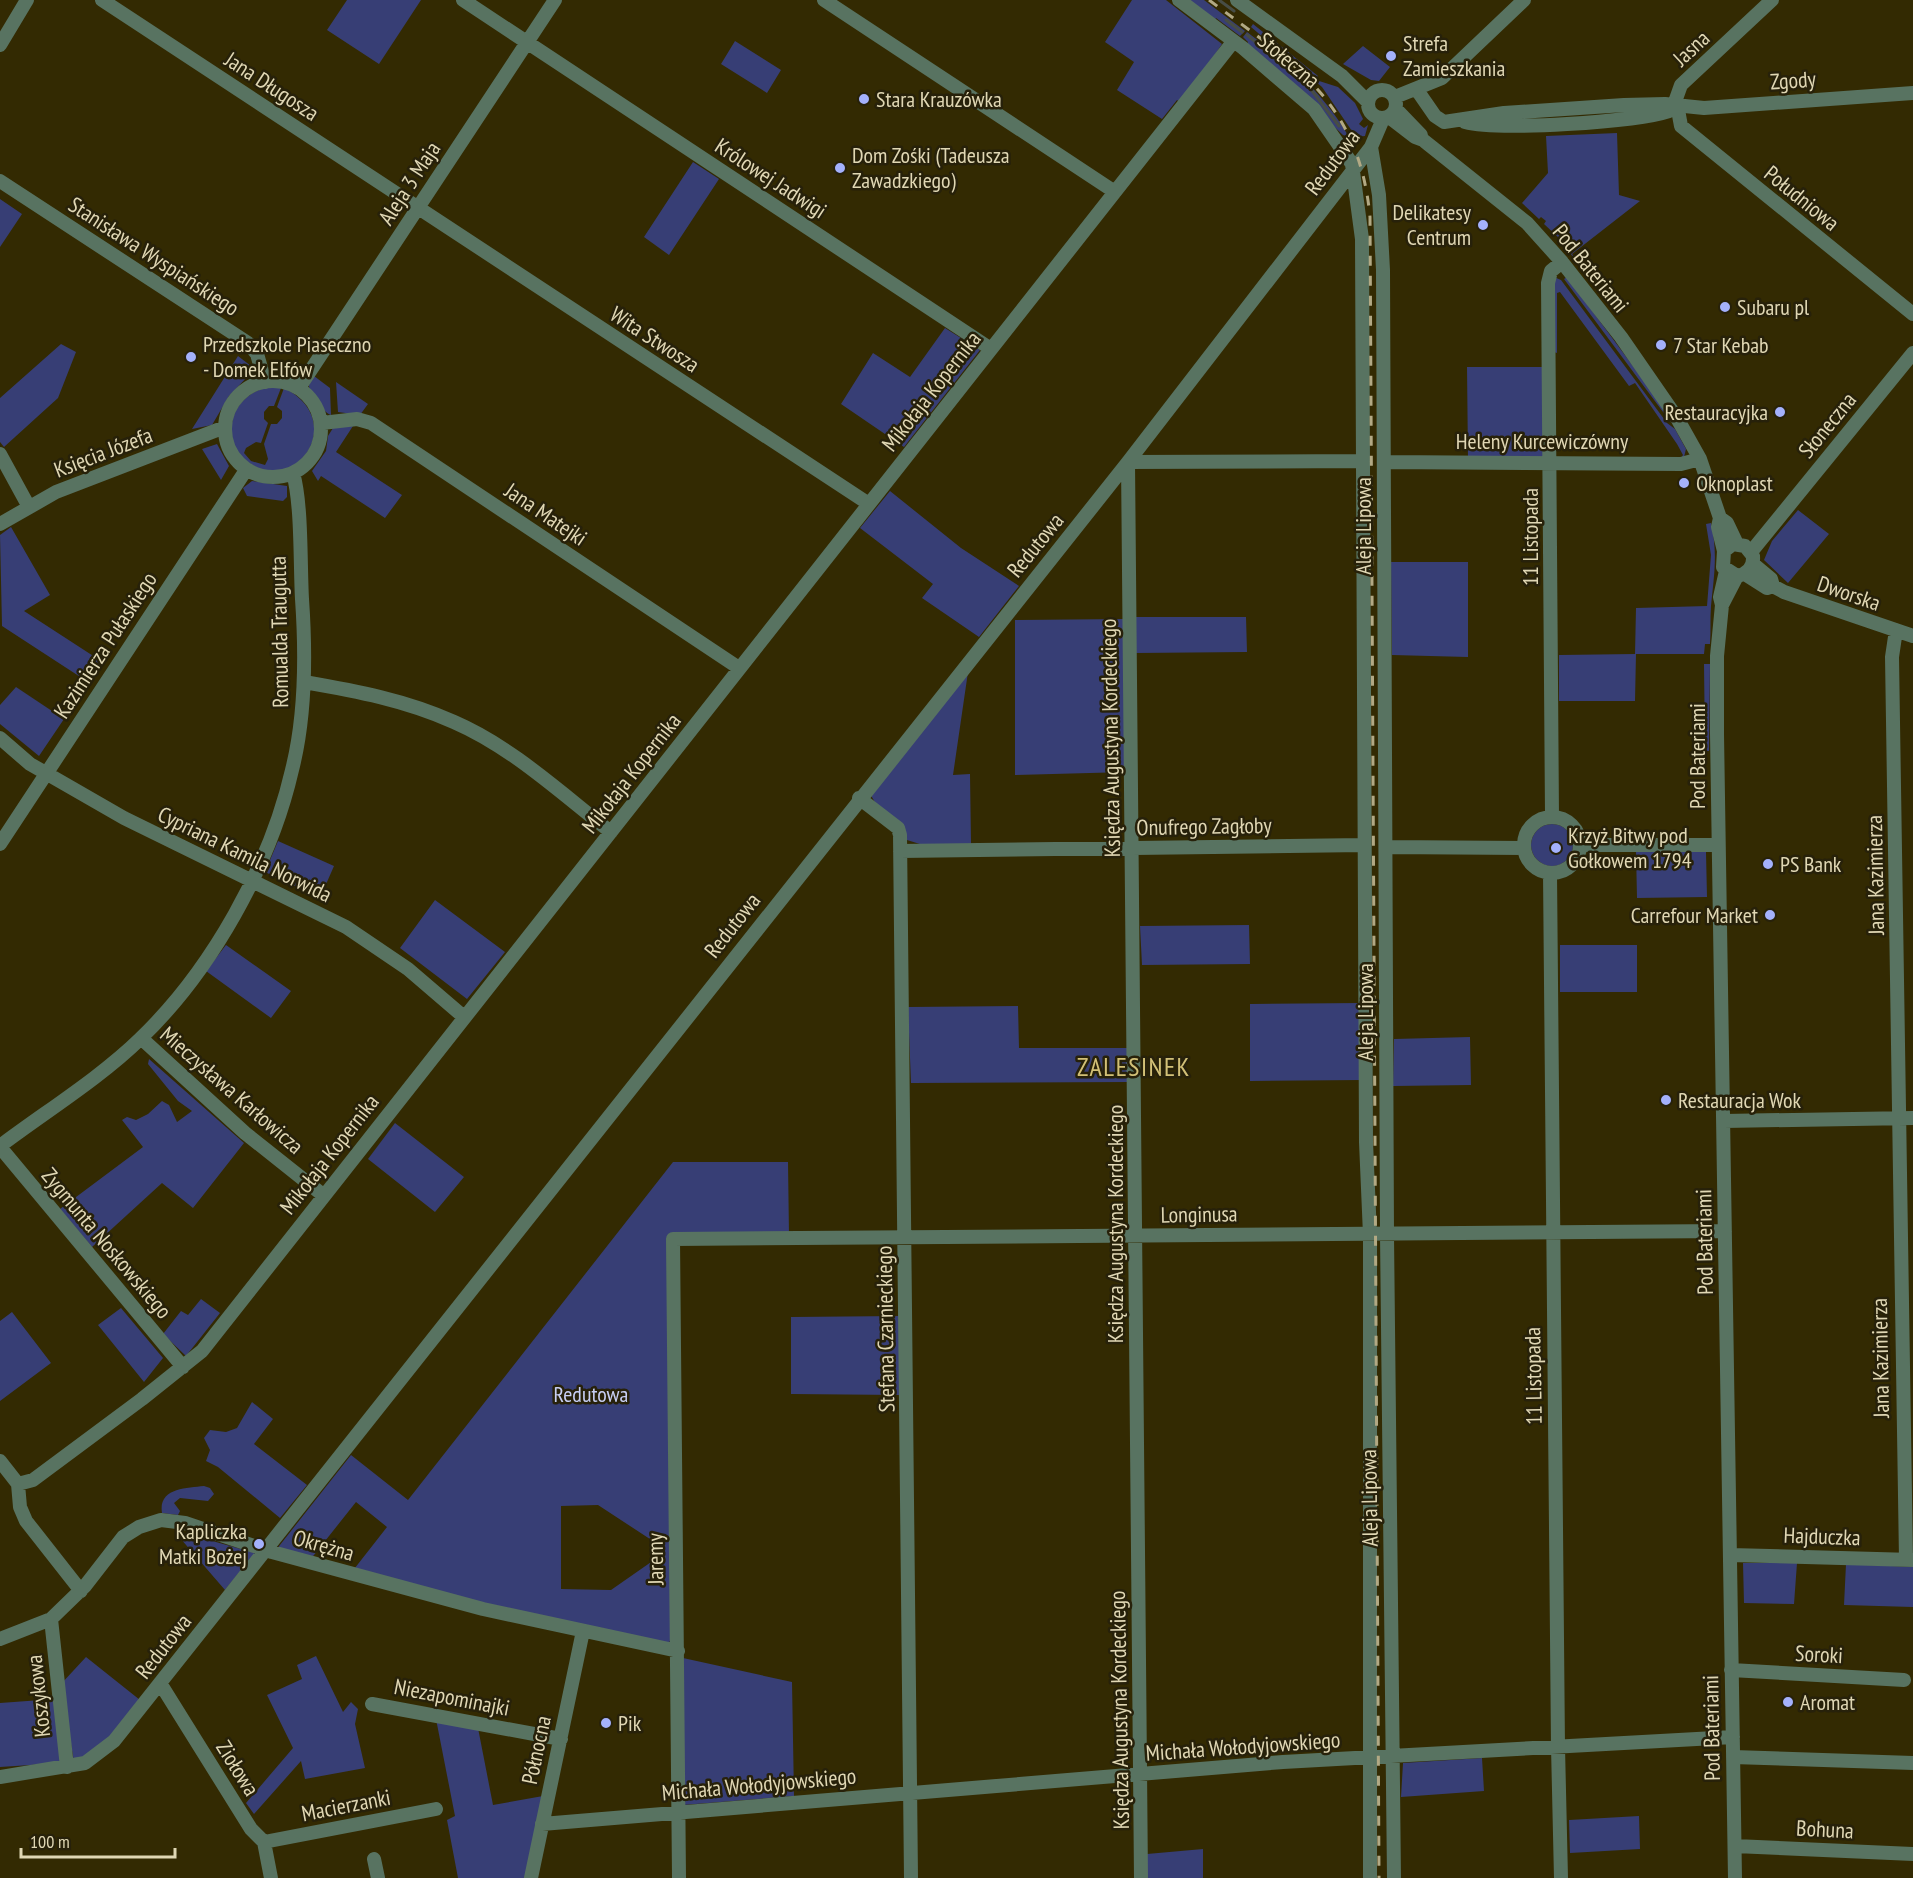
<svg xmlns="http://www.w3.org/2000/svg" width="1913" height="1878" viewBox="0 0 1913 1878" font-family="'PT Sans Narrow',sans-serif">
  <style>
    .green { fill: #373e75; fill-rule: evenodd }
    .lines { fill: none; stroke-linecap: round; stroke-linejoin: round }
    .stream { stroke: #474d45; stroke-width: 3 }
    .minor { stroke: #587361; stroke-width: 14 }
    .rail { stroke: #b2a984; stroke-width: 3; stroke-dasharray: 10 10; stroke-linecap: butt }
    .poi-dot { fill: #a4b1fc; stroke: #27210a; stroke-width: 2 }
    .labels { text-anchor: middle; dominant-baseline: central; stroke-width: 5; stroke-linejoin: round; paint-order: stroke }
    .poi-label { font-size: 22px; fill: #e0d7b4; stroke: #27210a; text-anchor: start }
    .street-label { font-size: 22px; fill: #e0d7b4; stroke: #27210a }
    .park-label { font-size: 22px; fill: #c8cff4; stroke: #27210a }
    .quarter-label { font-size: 26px; letter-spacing: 1.5px; fill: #d2c077; stroke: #27210a }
  </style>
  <rect width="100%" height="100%" fill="#332a02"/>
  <path class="green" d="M347,0H421L379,64L327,30Z
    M1132,0H1166L1222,44L1182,104L1177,100L1162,119L1117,90L1134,62L1105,42Z
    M1187,0H1204L1245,31L1240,36L1216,18L1214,21Z
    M1253,24L1318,76L1316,80L1338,87L1355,103L1363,119L1359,124L1364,128L1368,125L1365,136L1356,137L1322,87L1251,27Z
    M1247,32C1288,63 1323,92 1349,137L1343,135L1247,45L1248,42L1243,37Z
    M735,41L781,70L767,93L721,64Z
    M1363,46L1390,67L1379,81L1371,80L1343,64Z
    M1617,133L1619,195L1640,201L1572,254L1590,280L1559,238L1544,224L1546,221L1541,217L1539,219L1522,203L1548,173L1546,136Z
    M693,162L719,179L669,255L644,237Z
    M0,199L22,214L0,247Z
    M1554,277L1561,280L1667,423L1675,429L1686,449L1684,457L1681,458L1683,455L1677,444L1635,383L1629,386L1560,292L1557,293V353L1554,352Z
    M1567,277L1667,412L1676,426L1669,420L1564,279Z
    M945,328L980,350L904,447L841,404L873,353L910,377Z
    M61,344L76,352L58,398L4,447L0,442V398Z
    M238,356L251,366L250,374L229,396L212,425L192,429Z
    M1467,367H1543L1545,459L1468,460Z
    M314,376L330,388L331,415C324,413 309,394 309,386C309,383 312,379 314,376Z
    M336,382L368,404L360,415L338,412Z
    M264,388H281L274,406H269L264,412V419L268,423L261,443L256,442L246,448L244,453L251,461L265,465L268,459L264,444L271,424H277L282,418V411L277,407L284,388C352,422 291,504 242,457C234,450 230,435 232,423C234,406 248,393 264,388Z
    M353,426L336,452L402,495L385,518L321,476L318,481L312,471L326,451L328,436L333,428Z
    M217,444L229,466L221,480L202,449Z
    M252,481L287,486V497L283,501L247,496L243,488Z
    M890,491L961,548L1019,586L979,637L922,598L933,584L860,528Z
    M1798,510L1829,534L1788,583L1764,560L1772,541Z
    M1711,523C1718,553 1714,576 1711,606C1710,619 1711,631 1710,644H1705L1704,654H1636L1635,701H1559V655L1635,654L1636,608L1707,606L1711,555L1706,524Z
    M11,527L50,595L24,611L101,661L88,682L2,626L0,535Z
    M1391,562H1468V657L1392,655Z
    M1136,617H1246L1247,652L1136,653Z
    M1125,619L1127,772L1015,775V620Z
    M1704,664H1710L1709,751H1705Z
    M968,672L953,775L970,774L971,844L923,845L907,840C899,821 878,812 871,795Z
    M16,687L64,719L39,756L0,724V705Z
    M1531 845a21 21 0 1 1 42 0a21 21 0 1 1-42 0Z
    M278,841L334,866L320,898L265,872Z
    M1636,852H1706L1707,897L1637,898Z
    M435,900L505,952L467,999L400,948Z
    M1249,925L1250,964L1142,965L1140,926Z
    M226,945L291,991L271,1018L206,971Z
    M1560,945H1637V992H1560Z
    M1362,1003L1363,1080L1250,1081V1004Z
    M1018,1006L1019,1048H1130V1082L911,1083L908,1007Z
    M1470,1037L1471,1085L1393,1086L1394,1039Z
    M149,1059L244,1143L193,1208L162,1183L92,1247L60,1209L143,1147L122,1120L127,1117L136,1120L148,1114L162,1101L169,1105L177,1122L192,1111L178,1101L148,1064Z
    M395,1123L464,1177L435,1212L368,1159Z
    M673,1162H788L789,1235H673L670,1641L666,1645L351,1573L387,1527L356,1502L310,1560L276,1550L351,1455L408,1500ZM598,1505L656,1543L654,1560L611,1590L561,1589V1506Z
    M201,1299L220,1313L186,1356L163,1334L181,1311L188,1315Z
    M121,1308L163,1358L144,1382L98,1325Z
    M12,1312L51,1363L0,1401V1321Z
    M900,1316L901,1395L791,1394V1317Z
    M252,1402L273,1419L254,1444L307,1485L280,1518L218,1467L206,1461L210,1450L204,1438L210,1430L226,1432L237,1428Z
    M204,1486L210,1488L214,1494L208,1501L180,1498L174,1503L180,1511L178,1515L162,1513C158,1488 186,1488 204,1486Z
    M184,1533L255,1553L225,1590L180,1538Z
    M1743,1563H1797L1794,1604L1744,1603Z
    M1846,1564L1913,1567V1607L1844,1605Z
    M316,1656L343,1712L351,1702L358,1709L355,1724L365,1768L305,1779L301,1761L254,1814L246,1803L293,1748L267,1695L302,1679L297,1665Z
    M86,1657L140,1700L100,1749L74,1762L61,1684Z
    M683,1658L792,1682L794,1796L683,1805Z
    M55,1699L61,1763L0,1767V1703Z
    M436,1719L478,1728L493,1805L543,1796L527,1878H458L447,1820L455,1816Z
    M1482,1758L1484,1791L1401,1797L1403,1763Z
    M1639,1816L1640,1849L1570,1853L1569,1820Z
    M1203,1849V1878H1147V1854Z"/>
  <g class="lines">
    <path class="stream" d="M1219,0L1234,11
      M1226,20L1242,32
      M1247,35L1306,83L1339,126"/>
    <path class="minor" d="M102,0L869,504
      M463,0L991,349
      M824,0L1115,192
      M1179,0L1243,48L1314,109L1352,164L1362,239L1366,1142L1370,1235V1878
      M1237,0L1342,76L1368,102
      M1772,0L1681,85L1676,99L1681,126L1913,314
      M0,45L27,0
      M1368 104a14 14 0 1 1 28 0a14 14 0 1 1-28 0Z
      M1417,90L1435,116L1444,122L1504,113L1624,105L1665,104L1704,108L1913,93
      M1395,97L1442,78L1524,0
      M1396,109L1421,135
      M1389,117L1415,137L1423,140L1527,223L1562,262L1621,337L1677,418L1700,459L1720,518L1718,527L1724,551L1723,567L1737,576C1748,574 1754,567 1753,556L1745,546L1733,544L1724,551
      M1465,122C1498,131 1636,122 1669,111
      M1371,147L1379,195L1383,270L1387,1235L1394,1878
      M0,181L248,343L257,354L265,382
      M225 429a48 48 0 1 1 96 0a48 48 0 1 1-96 0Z
      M299,388L555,0
      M322,423L357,419L371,423L739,668
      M0,454L29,507
      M1384,462L1681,464L1700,459
      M1720,518L1727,523L1737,544
      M0,524L56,492L225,427
      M1751,552L1913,353
      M1753,564L1771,579L1773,586
      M1726,571L1720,597L1722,605L1717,656V734L1735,1878
      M1745,574L1767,588L1773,586L1784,592L1913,636
      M1722,605L1737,576
      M1896,630L1892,657L1906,1560
      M304,682C356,691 405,700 454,722C512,747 562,794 611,832
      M0,738L30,764L124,818L346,927L408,969L464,1017
      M859,798L898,828L900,835L911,1878
      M1552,816L1548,283L1551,271L1562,262
      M1524 845a28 28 0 1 1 56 0a28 28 0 1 1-56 0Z
      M0,844L246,470
      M1581,845H1718
      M1386,847L1524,848
      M900,851L1364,845
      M1550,873L1558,1747L1561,1878
      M141,1038L245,1133L323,1195
      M1724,1121L1913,1118
      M0,1146C45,1112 100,1078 140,1039C211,971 270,866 292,770C306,715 306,656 302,599C300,564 302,504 293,473
      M0,1147L183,1367
      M0,1461L18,1484L20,1507L26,1521L81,1591
      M18,1484L33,1480L142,1399L202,1351L1233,42
      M1730,1555L1913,1560
      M51,1619L67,1767
      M0,1639L51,1619L85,1586L123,1537L139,1527L161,1520L185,1523L272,1552L483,1609L678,1651
      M1731,1670L1904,1680
      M160,1683L251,1829L264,1842L271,1878
      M372,1704L561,1739
      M1733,1757L1913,1763
      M0,1777L85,1763L114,1741L1128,462L1371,147L1383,119
      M542,1824L1283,1762L1733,1737
      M264,1842L436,1809
      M1735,1846L1913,1854
      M374,1859L378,1878
      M531,1878L583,1631
      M679,1878L673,1239L1725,1231
      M1141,1878L1128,462L1363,461"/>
    <path class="rail" d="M1209,0C1294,64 1359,101 1370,217L1379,1878"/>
  </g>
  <g class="poi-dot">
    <circle cx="1391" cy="56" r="6"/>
    <circle cx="864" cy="99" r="6"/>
    <circle cx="840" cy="168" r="6"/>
    <circle cx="1483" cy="225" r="6"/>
    <circle cx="1725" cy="307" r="6"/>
    <circle cx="1661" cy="345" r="6"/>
    <circle cx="191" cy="357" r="6"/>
    <circle cx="1780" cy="412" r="6"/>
    <circle cx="1684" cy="483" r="6"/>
    <circle cx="1556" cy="848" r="6"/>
    <circle cx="1768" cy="864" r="6"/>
    <circle cx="1770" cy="915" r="6"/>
    <circle cx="1666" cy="1100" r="6"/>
    <circle cx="259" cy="1544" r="6"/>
    <circle cx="1788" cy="1702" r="6"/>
    <circle cx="606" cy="1723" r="6"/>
  </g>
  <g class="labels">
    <g class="poi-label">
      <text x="1403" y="43">Strefa<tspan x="1403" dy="25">Zamieszkania</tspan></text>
      <text x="876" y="99">Stara Krauzówka</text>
      <text x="852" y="155">Dom Zośki (Tadeusza<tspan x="852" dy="25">Zawadzkiego)</tspan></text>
      <text x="1471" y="212" text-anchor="end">Delikatesy<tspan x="1471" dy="25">Centrum</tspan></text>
      <text x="1737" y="307">Subaru pl</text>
      <text x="203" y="344">Przedszkole Piaseczno<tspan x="203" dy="25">- Domek Elfów</tspan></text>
      <text x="1673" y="345">7 Star Kebab</text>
      <text x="1768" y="412" text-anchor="end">Restauracyjka</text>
      <text x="1696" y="483">Oknoplast</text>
      <text x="1568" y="835">Krzyż Bitwy pod<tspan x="1568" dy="25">Gołkowem 1794</tspan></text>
      <text x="1780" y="864">PS Bank</text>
      <text x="1758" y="915" text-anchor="end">Carrefour Market</text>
      <text x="1678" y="1100">Restauracja Wok</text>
      <text x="247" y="1531" text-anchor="end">Kapliczka<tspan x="247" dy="25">Matki Bożej</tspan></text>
      <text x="1800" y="1702">Aromat</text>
      <text x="618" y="1723">Pik</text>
    </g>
    <g class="street-label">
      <text transform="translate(1691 48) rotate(-43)">Jasna</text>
      <text transform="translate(1289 60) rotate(40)">Stołeczna</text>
      <text transform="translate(1793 80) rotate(-4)">Zgody</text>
      <text transform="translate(272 86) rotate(33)">Jana Długosza</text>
      <text transform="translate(1332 162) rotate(-53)">Redutowa</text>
      <text transform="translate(771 178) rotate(33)">Królowej Jadwigi</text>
      <text transform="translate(409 183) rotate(-57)">Aleja 3 Maja</text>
      <text transform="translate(1802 198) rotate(39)">Południowa</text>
      <text transform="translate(154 256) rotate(33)">Stanisława Wyspiańskiego</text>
      <text transform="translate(1591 268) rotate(51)">Pod Bateriami</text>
      <text transform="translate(655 339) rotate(33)">Wita Stwosza</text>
      <text transform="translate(931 391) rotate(-52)">Mikołaja Kopernika</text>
      <text transform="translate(1827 425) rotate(-51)">Słoneczna</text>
      <text x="1542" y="441">Heleny Kurcewiczówny</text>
      <text transform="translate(103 452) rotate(-21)">Księcia Józefa</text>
      <text transform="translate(546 514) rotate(34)">Jana Matejki</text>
      <text transform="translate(1363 526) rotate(-90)">Aleja Lipowa</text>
      <text transform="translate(1530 537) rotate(-90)">11 Listopada</text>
      <text transform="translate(1035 545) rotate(-51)">Redutowa</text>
      <text transform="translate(1849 593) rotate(19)">Dworska</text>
      <text transform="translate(279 632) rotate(-91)">Romualda Traugutta</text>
      <text transform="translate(105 645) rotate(-57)">Kazimierza Pułaskiego</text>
      <text transform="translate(1110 738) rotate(-91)">Księdza Augustyna Kordeckiego</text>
      <text transform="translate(1697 756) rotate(-90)">Pod Bateriami</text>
      <text transform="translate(631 773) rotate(-52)">Mikołaja Kopernika</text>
      <text transform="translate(1204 826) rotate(-1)">Onufrego Zagłoby</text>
      <text transform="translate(245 854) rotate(26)">Cypriana Kamila Norwida</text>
      <text transform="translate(1875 875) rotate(-91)">Jana Kazimierza</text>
      <text transform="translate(732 925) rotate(-52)">Redutowa</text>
      <text transform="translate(1365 1012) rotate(-90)">Aleja Lipowa</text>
      <text transform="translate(232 1090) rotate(41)">Mieczysława Karłowicza</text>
      <text transform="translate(329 1154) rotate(-52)">Mikołaja Kopernika</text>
      <text transform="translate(1199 1214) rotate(-1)">Longinusa</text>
      <text transform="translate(1115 1224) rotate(-90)">Księdza Augustyna Kordeckiego</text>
      <text transform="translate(1704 1242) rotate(-91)">Pod Bateriami</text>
      <text transform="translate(107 1243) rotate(50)">Zygmunta Noskowskiego</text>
      <text transform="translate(885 1329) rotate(-91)">Stefana Czarnieckiego</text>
      <text transform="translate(1880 1358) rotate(-91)">Jana Kazimierza</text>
      <text transform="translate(1533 1376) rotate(-91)">11 Listopada</text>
      <text transform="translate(1369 1498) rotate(-91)">Aleja Lipowa</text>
      <text transform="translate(1822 1536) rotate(2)">Hajduczka</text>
      <text transform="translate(324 1545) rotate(16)">Okrężna</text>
      <text transform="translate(655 1559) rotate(-91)">Jaremy</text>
      <text transform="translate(163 1646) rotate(-52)">Redutowa</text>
      <text transform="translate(1819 1654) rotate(3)">Soroki</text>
      <text transform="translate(38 1696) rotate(-96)">Koszykowa</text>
      <text transform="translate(452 1697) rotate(11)">Niezapominajki</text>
      <text transform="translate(1119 1710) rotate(-91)">Księdza Augustyna Kordeckiego</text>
      <text transform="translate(1711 1728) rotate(-91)">Pod Bateriami</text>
      <text transform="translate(1243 1746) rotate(-4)">Michała Wołodyjowskiego</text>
      <text transform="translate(536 1750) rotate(-78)">Północna</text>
      <text transform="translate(238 1768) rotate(58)">Ziołowa</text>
      <text transform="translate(759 1784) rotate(-5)">Michała Wołodyjowskiego</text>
      <text transform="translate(346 1805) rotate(-11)">Macierzanki</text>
      <text transform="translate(1825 1829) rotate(3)">Bohuna</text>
    </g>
    <g class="park-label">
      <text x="591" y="1394">Redutowa</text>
    </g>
    <g class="quarter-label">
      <text x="1134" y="1066">ZALESINEK</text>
    </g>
  </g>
  <path d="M21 1848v9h154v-9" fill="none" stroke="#e0d7b4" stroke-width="3"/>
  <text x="30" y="1848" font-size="18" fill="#e0d7b4" stroke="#27210a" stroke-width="4.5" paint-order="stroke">100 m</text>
</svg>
